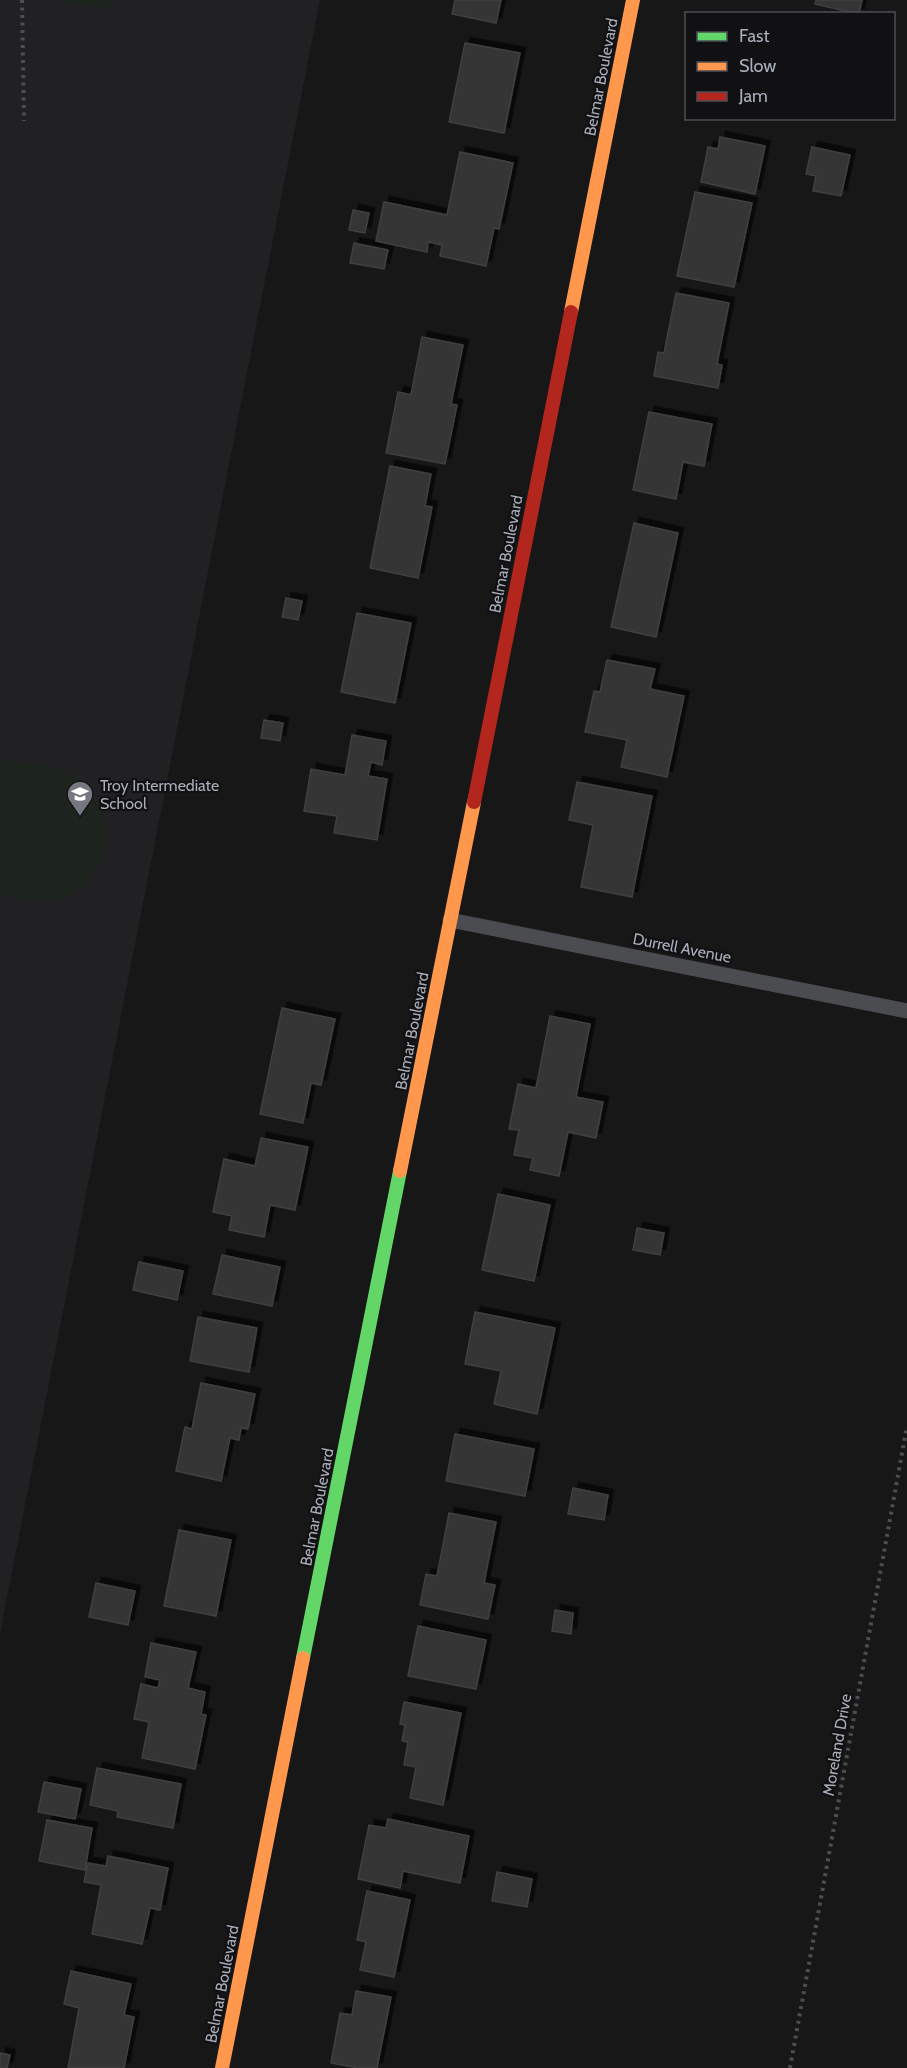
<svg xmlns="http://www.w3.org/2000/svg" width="907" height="2068" viewBox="0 0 907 2068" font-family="Cabin,sans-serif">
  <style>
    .built { fill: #212123 }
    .green { fill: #1d241e }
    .building { fill: #353536; stroke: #3f4043; stroke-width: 1.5; filter: url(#shadow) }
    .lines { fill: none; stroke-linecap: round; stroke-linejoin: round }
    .path { stroke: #4d4e52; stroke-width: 4; stroke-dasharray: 3 4.5; stroke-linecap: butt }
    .lane { stroke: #4b4c50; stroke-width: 15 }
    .fast { stroke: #63d668; stroke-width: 14 }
    .slow { stroke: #ff974d; stroke-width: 14 }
    .jam { stroke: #b3261e; stroke-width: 14 }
    .labels { text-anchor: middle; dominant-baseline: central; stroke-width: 4.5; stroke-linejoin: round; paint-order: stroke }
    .street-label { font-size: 16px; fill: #a8adb8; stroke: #111113 }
    .poi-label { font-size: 16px; fill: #a8adb8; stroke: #111113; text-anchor: start }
  </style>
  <defs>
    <filter id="shadow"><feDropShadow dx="5.5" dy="-5.5" stdDeviation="0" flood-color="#0009"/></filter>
  </defs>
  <rect width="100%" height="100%" fill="#171717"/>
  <path class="built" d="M0,0H320L0,1633Z"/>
  <path class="green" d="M53,0H112L110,10Z
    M0,759C25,763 58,765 79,780C124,812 111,884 58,899C39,904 19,897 0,893Z"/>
  <path class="building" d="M455,0H501L496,23L452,14Z
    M816,0H862L859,14L815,4Z
    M465,43L520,53L504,133L449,122Z
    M720,137L765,146L755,194L701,182L708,147L718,149Z
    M812,147L850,155L841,196L813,191L816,176L806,174Z
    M460,152L513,163L499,229L494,228L486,266L440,256L442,245L428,242L427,252L376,241L384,202L447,215Z
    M695,192L752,203L734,287L677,276Z
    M353,210L369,213L365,233L349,230Z
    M354,243L388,250L384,269L350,263Z
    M676,293L729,303L717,364L722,365L718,388L654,376L658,352L664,353Z
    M422,337L463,345L451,404L457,405L445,464L386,453L398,392L411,395Z
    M649,412L712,424L704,466L683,462L676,499L633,490Z
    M390,466L431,474L425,506L432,507L418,578L370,568Z
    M634,523L678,533L656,637L611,627Z
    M286,598L302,601L298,620L282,617Z
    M357,613L411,623L395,703L341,692Z
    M607,660L655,669L650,689L684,696L667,777L621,767L627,740L585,732L594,691L600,692Z
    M264,720L283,723L280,741L261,738Z
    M352,735L386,741L382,765L371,762L368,776L387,779L377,840L334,833L337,816L304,811L311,769L345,775Z
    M577,782L652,796L632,897L581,887L593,825L569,820Z
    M282,1008L335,1019L321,1085L311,1083L303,1123L260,1114Z
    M550,1016L590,1024L576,1097L603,1102L596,1138L568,1132L559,1176L530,1170L533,1158L514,1155L519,1130L509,1129L518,1084L536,1088Z
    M261,1138L308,1147L295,1210L270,1205L264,1237L229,1230L232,1216L213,1212L224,1159L255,1166Z
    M498,1194L550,1205L534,1281L482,1270Z
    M637,1228L664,1233L660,1255L633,1250Z
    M222,1255L280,1267L272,1306L213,1294Z
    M139,1262L183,1271L177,1300L133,1290Z
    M475,1312L555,1328L537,1414L494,1404L501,1371L465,1364Z
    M198,1317L257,1328L249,1372L190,1361Z
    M201,1383L255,1394L248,1429L241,1428L239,1440L230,1438L221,1481L176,1471L185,1427L192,1429Z
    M455,1434L534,1449L525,1496L446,1481Z
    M573,1488L608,1495L604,1520L568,1514Z
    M449,1513L496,1522L484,1583L495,1585L488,1619L420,1605L426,1574L437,1576Z
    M179,1530L231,1540L216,1616L164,1606Z
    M96,1583L135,1591L128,1625L89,1617Z
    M555,1610L573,1613L571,1634L552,1631Z
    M418,1626L486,1640L476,1689L408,1676Z
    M151,1643L196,1652L188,1688L205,1692L201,1714L206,1715L195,1769L142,1758L149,1722L134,1719L141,1684L158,1688L160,1680L145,1677Z
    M404,1702L461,1713L443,1805L410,1798L416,1767L404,1765L408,1742L402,1741L405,1725L400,1724Z
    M97,1768L181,1784L173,1828L117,1817L118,1811L90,1805Z
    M44,1782L81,1789L75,1819L38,1812Z
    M388,1819L469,1836L460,1883L403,1871L400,1888L358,1879L369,1825L386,1828Z
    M47,1820L92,1828L85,1870L39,1861Z
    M108,1856L168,1868L160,1910L150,1908L142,1944L92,1934L101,1885L84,1882L88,1863L106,1866Z
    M497,1872L532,1879L527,1907L492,1901Z
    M367,1891L410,1900L394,1977L360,1970L366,1942L357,1940Z
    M71,1971L131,1984L124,2015L134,2017L124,2068H68L79,2008L64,2004Z
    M356,1991L391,1997L377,2068H358L331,2063L340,2013L352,2015Z
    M0,2053L10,2055L7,2068H0Z"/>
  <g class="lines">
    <path class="path" d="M22,0L24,121
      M790,2068L907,1426"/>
    <path class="lane" d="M450,920L907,1011"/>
    <path class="fast" d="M303,1658L400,1171"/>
    <path class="slow" d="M571,312L633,0
      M400,1171L474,802
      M222,2068L303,1658"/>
    <path class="jam" d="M474,802L571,312"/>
  </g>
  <defs>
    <g id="school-pin" transform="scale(1.35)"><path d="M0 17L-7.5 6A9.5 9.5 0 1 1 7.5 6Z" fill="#757880" stroke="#111113"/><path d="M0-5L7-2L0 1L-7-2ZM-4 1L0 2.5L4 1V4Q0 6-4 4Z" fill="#fff"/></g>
  </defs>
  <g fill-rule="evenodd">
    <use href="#school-pin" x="80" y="794"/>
  </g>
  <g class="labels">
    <g class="street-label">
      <text transform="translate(601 77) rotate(-79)">Belmar Boulevard</text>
      <text transform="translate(506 554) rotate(-79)">Belmar Boulevard</text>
      <text transform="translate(682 948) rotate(11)">Durrell Avenue</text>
      <text transform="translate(412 1031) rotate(-79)">Belmar Boulevard</text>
      <text transform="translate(317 1507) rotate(-79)">Belmar Boulevard</text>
      <text transform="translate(837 1745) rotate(-80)">Moreland Drive</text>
      <text transform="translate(222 1984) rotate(-79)">Belmar Boulevard</text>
    </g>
    <g class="poi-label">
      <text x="100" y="785">Troy Intermediate<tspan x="100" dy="18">School</tspan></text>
    </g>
  </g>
  <rect x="685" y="12" width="210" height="108" fill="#111113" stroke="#4d4f55" stroke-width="1.5"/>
  <rect x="697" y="32" width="30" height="9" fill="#63d668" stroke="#4d4f55" stroke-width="1.5"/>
  <text x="739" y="42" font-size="18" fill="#a8adb8">Fast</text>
  <rect x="697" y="62" width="30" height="9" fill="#ff974d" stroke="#4d4f55" stroke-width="1.5"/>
  <text x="739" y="72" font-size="18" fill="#a8adb8">Slow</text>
  <rect x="697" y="92" width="30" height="9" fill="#b3261e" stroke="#4d4f55" stroke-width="1.5"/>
  <text x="739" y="102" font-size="18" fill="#a8adb8">Jam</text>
</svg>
